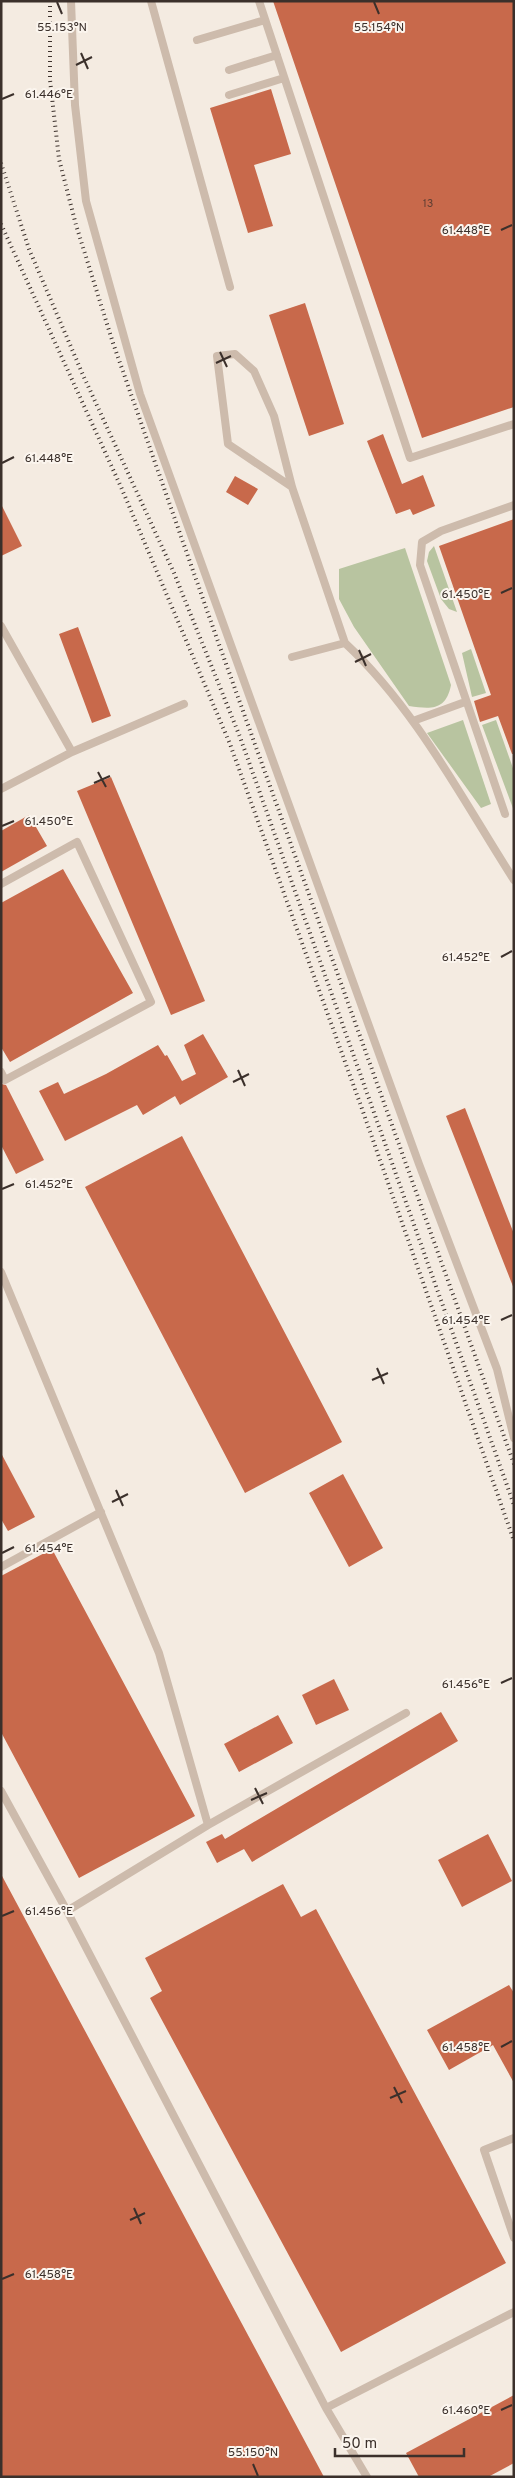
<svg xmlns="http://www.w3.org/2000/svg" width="515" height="2478" viewBox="0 0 515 2478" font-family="Overpass,sans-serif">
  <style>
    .green { fill: #b8c4a0 }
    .building { fill: #c8694b }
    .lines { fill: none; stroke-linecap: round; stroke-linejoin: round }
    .service { stroke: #cdbbac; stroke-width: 8 }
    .rail { stroke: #3b302b; stroke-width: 4; stroke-dasharray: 1 4; stroke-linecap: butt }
    .ticks { fill: none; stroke: #3b302b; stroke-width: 2 }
    .labels { text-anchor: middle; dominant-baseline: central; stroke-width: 4; stroke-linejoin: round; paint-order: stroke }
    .number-label { font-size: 11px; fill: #5e3e33 }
    .ticks-label { font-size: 12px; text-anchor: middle; fill: #3b302b; stroke: #fbf5ee; stroke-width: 4; stroke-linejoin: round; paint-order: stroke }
  </style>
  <rect width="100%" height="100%" fill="#f4ebe1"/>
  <path class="green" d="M434,546L457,612L449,609L441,599L427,561L429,552Z
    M405,548L451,685C446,711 431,709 409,706L354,627L339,599V569Z
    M471,649L486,693L472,697L462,653Z
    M463,720L491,804L481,808L427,733Z
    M496,720L514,771V811L482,725Z"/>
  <path class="building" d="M273,1H514V407L422,438Z
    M271,89L291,154L254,165L273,226L248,233L210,108Z
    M305,303L344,424L309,436L269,315Z
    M383,434L402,484L423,475L435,506L413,515L410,509L396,514L367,441Z
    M235,476L258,489L248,505L226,492Z
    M1,504L22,546L1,556Z
    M514,519V754H512L498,716L480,722L474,701L491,695L439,546Z
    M78,627L111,716L92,723L59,634Z
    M111,777L205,1001L171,1015L77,791Z
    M29,815L47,846L1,872V831Z
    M63,869L133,993L10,1062L1,1047V903Z
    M203,1034L228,1077L180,1105L175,1096L143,1115L137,1105L65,1141L39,1091L58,1082L64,1094L106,1074L158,1045L165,1056L167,1055L182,1081L196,1074L184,1045Z
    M1,1084L6,1085L44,1160L16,1174L1,1145Z
    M465,1108L514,1234V1289L446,1116Z
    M182,1136L342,1442L245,1493L85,1187Z
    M1,1453L35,1517L8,1531L1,1519Z
    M343,1474L383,1548L349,1567L309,1493Z
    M52,1549L195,1816L79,1878L1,1732V1576Z
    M334,1679L349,1710L316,1725L302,1695Z
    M441,1712L458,1741L252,1862L244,1849L217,1863L206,1842L222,1834L225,1839Z
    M278,1715L293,1743L239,1772L224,1744Z
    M488,1834L512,1881L462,1907L438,1860Z
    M1,1874L324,2477H1Z
    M283,1884L301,1917L316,1909L506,2263L341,2352L150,1998L162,1991L145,1958Z
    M509,1985L514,1993V2083L493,2045L449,2070L427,2030Z
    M514,2395V2463L488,2477H419L406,2453Z"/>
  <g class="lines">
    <path class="service" d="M71,1L75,105L86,201L140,394L419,1164L497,1369L514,1438
      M151,1L230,287
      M259,1L410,458L514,424
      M197,40L265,20
      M229,70L277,55
      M229,95L284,78
      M292,487L228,444L217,356L235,354L254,371L274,416L292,487L345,643
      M1,626L72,752
      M292,657L345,643C416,709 462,799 514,880
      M413,721L465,702
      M1,789L72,752L184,704
      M505,814L420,565L422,542L441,531L514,505
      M1,884L77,842L151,1002L5,1080L1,1072
      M1,1272L159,1653L208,1825L67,1911
      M1,1567L101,1512
      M1,1791L67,1911L326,2408L367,2477
      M208,1825L406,1713
      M514,2138L484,2150L514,2238
      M326,2408L514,2312"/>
    <path class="rail" d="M50,1V80L59,159L76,225L113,343L216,636L514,1464
      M1,163L29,249L83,375L174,573L240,737L514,1505
      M1,224L121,487L230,744L361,1106L514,1541"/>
  </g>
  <path class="ticks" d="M57,2L62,14M374,2L379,14M81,53L88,69M76,65L92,57M2,99L14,94M501,230L512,225M220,352L227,367M216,363L231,356M2,463L14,457M501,593L512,588M359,650L366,666M355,662L371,654M98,772L106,787M94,783L110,776M2,826L14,821M501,957L512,951M238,1070L245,1086M233,1082L249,1074M2,1189L14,1184M501,1320L512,1315M377,1368L384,1384M372,1380L388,1373M116,1490L123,1506M112,1502L128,1494M2,1553L14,1547M501,1683L512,1678M255,1788L263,1804M251,1800L267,1793M2,1916L14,1911M501,2047L512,2041M394,2087L402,2103M390,2098L406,2091M134,2208L141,2224M130,2220L145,2213M2,2279L14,2274M501,2410L512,2405M253,2464L258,2476"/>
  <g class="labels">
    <g class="number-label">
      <text x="428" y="204">13</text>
    </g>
  </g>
  <g class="ticks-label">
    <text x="62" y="31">55.153°N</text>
    <text x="379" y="31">55.154°N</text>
    <text x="49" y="98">61.446°E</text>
    <text x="466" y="234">61.448°E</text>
    <text x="49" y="462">61.448°E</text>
    <text x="466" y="598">61.450°E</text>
    <text x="49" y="825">61.450°E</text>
    <text x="466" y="961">61.452°E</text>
    <text x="49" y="1188">61.452°E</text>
    <text x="466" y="1324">61.454°E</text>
    <text x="49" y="1552">61.454°E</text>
    <text x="466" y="1688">61.456°E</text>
    <text x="49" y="1915">61.456°E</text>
    <text x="466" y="2051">61.458°E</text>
    <text x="49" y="2278">61.458°E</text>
    <text x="466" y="2414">61.460°E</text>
    <text x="253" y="2456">55.150°N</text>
  </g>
  <rect width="515" height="2478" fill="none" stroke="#3b302b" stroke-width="5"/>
  <path d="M335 2448v8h129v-8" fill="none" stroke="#3b302b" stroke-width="2.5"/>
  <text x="342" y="2448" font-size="15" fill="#3b302b" stroke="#fbf5ee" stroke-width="4" paint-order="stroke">50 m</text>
</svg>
